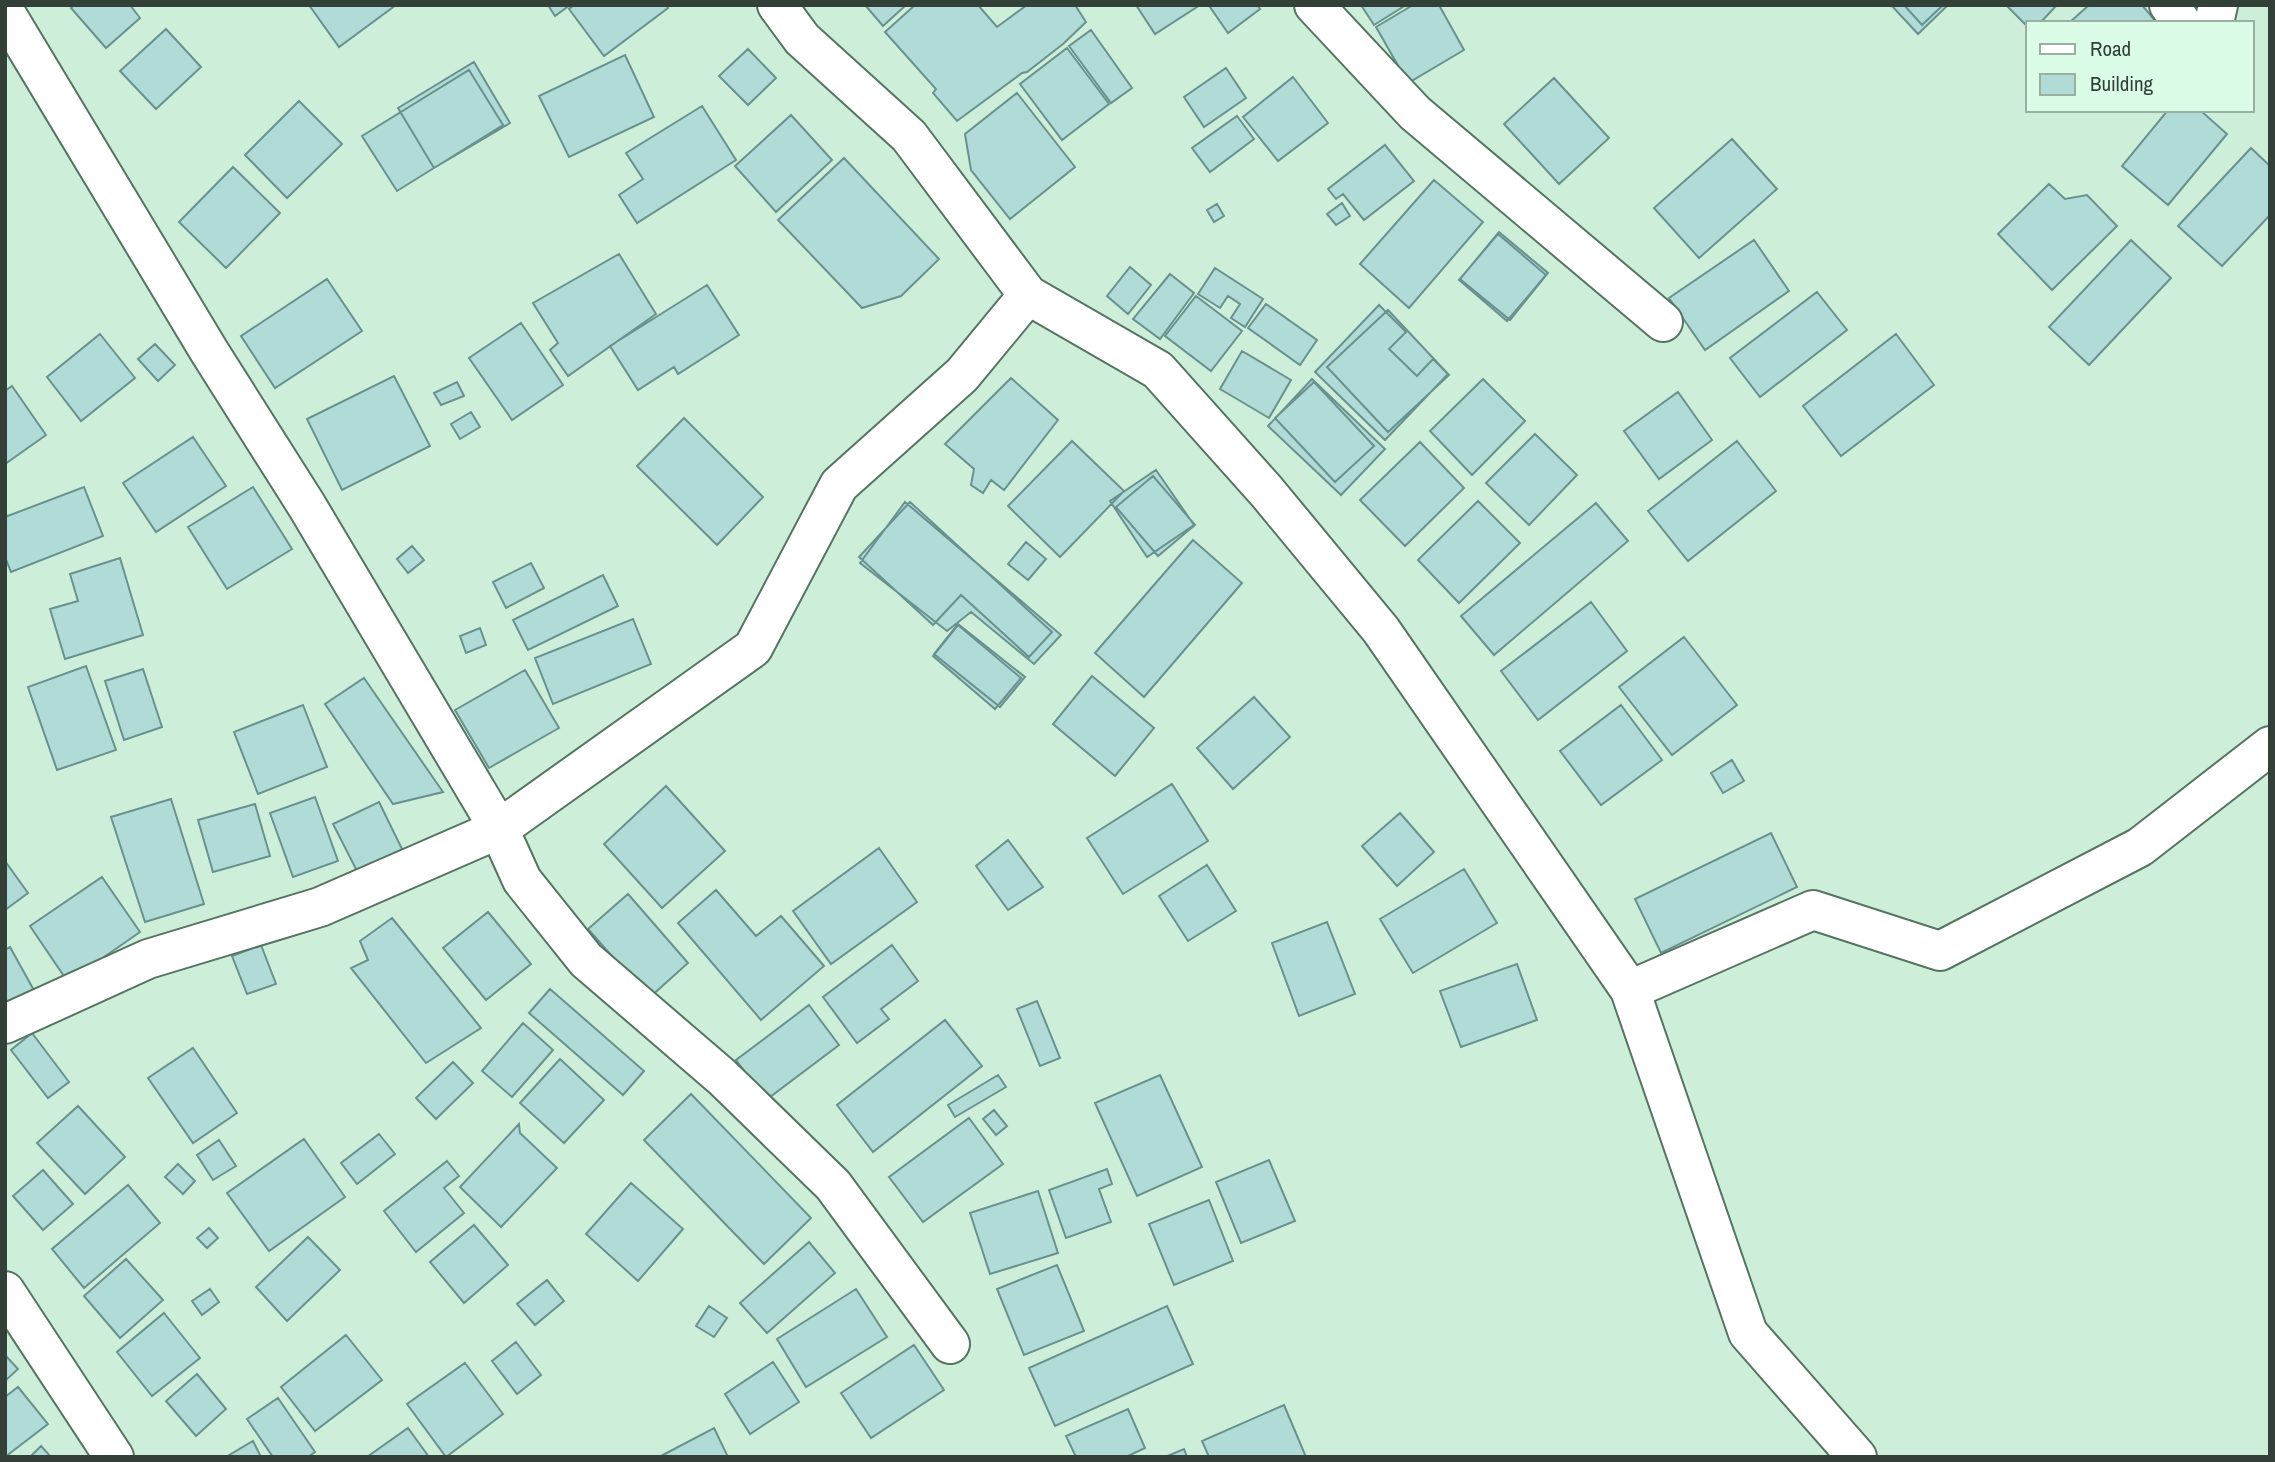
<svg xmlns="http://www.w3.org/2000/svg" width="2275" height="1462" viewBox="0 0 2275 1462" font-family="'Archivo Narrow',sans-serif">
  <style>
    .building { fill: #b0dbd7; stroke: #69928e; stroke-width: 2 }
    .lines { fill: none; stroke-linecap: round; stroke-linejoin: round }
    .minor-casing { stroke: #567462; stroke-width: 42 }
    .minor { stroke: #fff; stroke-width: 38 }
  </style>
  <rect width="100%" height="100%" fill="#cdefda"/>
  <path class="building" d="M74,5H130L140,18L106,48L71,8Z
    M309,5H396L339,47Z
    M548,5H570L555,16Z
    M574,5H666L668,8L604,56L569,9Z
    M865,5H906L883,26Z
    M915,5H978L997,27L1027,5H1075L1086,22L1063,44L1027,72L1022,73L957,121L933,93L936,89L885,32Z
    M1136,5H1200L1155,34Z
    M1212,5H1257L1260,9L1228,33L1210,7Z
    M1361,5H1406L1374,25Z
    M1413,5H1439L1464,50L1408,83L1376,27Z
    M1891,5H1948L1918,34Z
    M1904,5H1943L1922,25Z
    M2006,5H2057L2040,23H2028V27Z
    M2089,5H2142L2157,23H2069Z
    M166,29L201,67L156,109L120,71Z
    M1091,30L1132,88L1111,103L1069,46Z
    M1067,48L1109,104L1062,140L1020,84Z
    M748,49L776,78L748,105L719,76Z
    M625,55L654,117L569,157L539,96Z
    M474,62L510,123L434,168L398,108Z
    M1226,68L1246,98L1204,127L1184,97Z
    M469,70L503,125L397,191L362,136Z
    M1293,77L1328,123L1278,161L1243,117Z
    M1554,78L1609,138L1559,184L1504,124Z
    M1017,93L1075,167L1010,219L971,170L965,134Z
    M299,101L342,144L287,198L245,155Z
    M702,106L736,160L637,223L619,195L643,179L626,153Z
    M2168,110H2200L2227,134L2168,205L2122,166Z
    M791,115L832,160L776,212L735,166Z
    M1237,116L1254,139L1210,172L1192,148Z
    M1732,139L1777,189L1699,258L1654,208Z
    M1385,145L1414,181L1364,220L1343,194L1336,199L1328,189Z
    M2251,148L2270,166V215L2222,266L2178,226Z
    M844,158L939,259L901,296L862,308L778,220Z
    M233,167L280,213L226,268L179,222Z
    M1434,180L1483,222L1409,308L1360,264Z
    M2049,184L2065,199L2087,195L2117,226L2052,290L1998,234Z
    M1342,203L1350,216L1336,225L1327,214Z
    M1217,204L1224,216L1214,222L1207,210Z
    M1499,232L1548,273L1510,320L1460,279Z
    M1498,234L1546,275L1507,321L1459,280Z
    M1754,240L1789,291L1705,350L1669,298Z
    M2131,240L2171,278L2089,365L2049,327Z
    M619,254L656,314L568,376L550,350L558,343L533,303Z
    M1130,267L1151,285L1128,314L1107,296Z
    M1215,268L1263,299L1245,327L1231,318L1240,304L1228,296L1220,308L1198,294Z
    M1170,274L1194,293L1160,339L1133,319Z
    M327,279L362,331L275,388L241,336Z
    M707,285L739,335L678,374L674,367L638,390L610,346Z
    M1817,292L1847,330L1760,397L1730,358Z
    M1196,296L1242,331L1211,371L1165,336Z
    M1266,304L1317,340L1300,365L1248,328Z
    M1379,305L1406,332L1389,349L1417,376L1433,359L1448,374L1385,440L1315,372Z
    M1388,310L1449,375L1388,432L1327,367Z
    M521,323L563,385L512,420L469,358Z
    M100,334L135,378L81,421L47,377Z
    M1896,334L1934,385L1841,456L1803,406Z
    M155,344L175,365L158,381L138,359Z
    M1242,351L1291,380L1269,418L1220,389Z
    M394,376L430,446L342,490L307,419Z
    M1011,378L1058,420L1004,490L991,480L983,493L971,485L974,469L945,444Z
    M1312,379L1385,449L1341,495L1268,426Z
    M1483,379L1525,421L1472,475L1430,431Z
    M457,382L464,396L441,405L434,393Z
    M1314,382L1374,446L1335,482L1275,418Z
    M12,386L46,435L5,464V391Z
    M1678,392L1712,440L1659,479L1624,431Z
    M471,412L480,427L460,439L451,424Z
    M684,418L763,497L717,545L637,466Z
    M1535,434L1577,475L1529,525L1486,483Z
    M193,437L226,486L156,532L123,483Z
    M1072,441L1124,491L1060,557L1008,506Z
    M1737,441L1776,491L1688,561L1648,511Z
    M1420,442L1464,488L1405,546L1360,500Z
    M1156,470L1194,525L1147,557L1110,501Z
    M1153,476L1195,525L1158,556L1116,507Z
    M84,487L103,536L11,572L5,557V517Z
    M253,487L292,549L227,589L188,527Z
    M1478,501L1520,543L1459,603L1418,560Z
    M905,502L1061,635L1034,664L971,612L947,631L860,563Z
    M910,502L1052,632L1029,657L961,595L933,625L859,557Z
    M1596,503L1628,541L1494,655L1461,616Z
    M1193,540L1242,583L1144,697L1095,653Z
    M1026,542L1046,559L1028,580L1008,564Z
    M412,546L424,560L408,573L397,559Z
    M120,558L143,635L65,659L50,609L78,601L70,574Z
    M531,563L544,588L506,608L493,582Z
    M603,575L618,606L528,650L513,620Z
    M1591,602L1627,651L1538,720L1501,671Z
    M633,619L651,664L553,704L535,658Z
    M958,624L1025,677L1000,707L934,654Z
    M958,625L1021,678L995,709L933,656Z
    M480,628L486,645L466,653L460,636Z
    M1684,637L1737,705L1672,755L1619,687Z
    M86,666L116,750L57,770L28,687Z
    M143,669L162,727L124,740L105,681Z
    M525,670L559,728L489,768L455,710Z
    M1092,676L1154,728L1115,776L1053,724Z
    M364,678L443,792L393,804L325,704Z
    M1254,697L1290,737L1233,789L1197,748Z
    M303,705L327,767L258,794L234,732Z
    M1621,705L1662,760L1601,805L1560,751Z
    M1732,760L1744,781L1723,793L1711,773Z
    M1172,784L1208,841L1123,894L1087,838Z
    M666,786L725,851L662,908L604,844Z
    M315,797L338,861L293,877L270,813Z
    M171,799L204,904L145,922L111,817Z
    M379,802L404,853L359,875L333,824Z
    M255,804L270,856L213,872L198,820Z
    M1400,813L1434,852L1397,886L1362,846Z
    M1771,833L1797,887L1661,953L1635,899Z
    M1008,840L1043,887L1008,910L976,866Z
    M879,848L917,902L831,964L793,911Z
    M5,861L28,893L5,910Z
    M1207,865L1236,911L1188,941L1159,896Z
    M1464,869L1497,923L1413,973L1380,919Z
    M102,877L140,932L68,982L30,926Z
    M716,890L756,936L781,916L824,966L761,1020L678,923Z
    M628,894L688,963L649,998L588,929Z
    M488,912L531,964L486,1000L443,948Z
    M392,918L481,1028L426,1063L351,968L368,960L360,941Z
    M1327,922L1355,994L1299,1016L1272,943Z
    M261,945L276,984L247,994L232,956Z
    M892,945L918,981L881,1009L889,1019L857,1043L823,997Z
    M10,947L36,994L5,1012V950Z
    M1517,964L1537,1020L1461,1047L1440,991Z
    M550,989L644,1071L623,1095L529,1013Z
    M1037,1001L1060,1058L1040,1066L1017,1009Z
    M809,1005L839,1045L766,1100L736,1060Z
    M945,1020L982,1066L873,1152L837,1105Z
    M523,1023L553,1050L512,1097L482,1071Z
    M32,1033L69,1082L48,1098L11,1050Z
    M193,1048L237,1113L193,1143L148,1078Z
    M560,1059L604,1100L564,1143L520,1103Z
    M453,1062L473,1083L436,1119L416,1098Z
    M998,1075L1006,1087L955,1117L948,1105Z
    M1160,1075L1202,1167L1137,1196L1095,1103Z
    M691,1094L811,1218L764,1264L644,1140Z
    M78,1106L125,1157L85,1194L37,1143Z
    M994,1110L1007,1126L996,1135L983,1119Z
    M969,1118L1003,1164L923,1222L889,1177Z
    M519,1124L520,1133L557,1168L501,1227L460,1187Z
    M379,1134L395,1154L357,1184L341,1163Z
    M304,1139L345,1197L269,1251L227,1193Z
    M219,1140L236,1166L213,1180L197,1155Z
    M1269,1160L1295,1221L1241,1243L1216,1182Z
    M447,1161L459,1176L444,1188L464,1213L416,1252L384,1211Z
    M178,1164L195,1181L183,1194L165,1177Z
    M1107,1169L1112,1184L1099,1189L1111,1222L1066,1238L1049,1190Z
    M43,1170L73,1204L43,1230L13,1196Z
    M631,1183L683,1229L638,1281L586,1234Z
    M128,1185L160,1223L84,1288L52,1249Z
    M1038,1191L1058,1253L990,1274L970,1213Z
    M1209,1200L1233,1261L1174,1285L1149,1224Z
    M474,1225L508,1265L464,1303L430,1262Z
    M209,1228L218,1238L207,1248L197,1238Z
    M308,1237L340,1270L287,1321L256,1287Z
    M809,1242L835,1273L767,1333L740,1303Z
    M126,1259L163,1300L120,1338L84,1296Z
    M1057,1265L1084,1331L1024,1355L997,1289Z
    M547,1280L564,1301L535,1325L517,1304Z
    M210,1289L219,1302L202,1315L192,1301Z
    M856,1289L887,1337L806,1387L777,1339Z
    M709,1306L727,1318L714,1337L696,1326Z
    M1167,1306L1193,1364L1055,1426L1029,1368Z
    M164,1313L200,1358L152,1396L117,1352Z
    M346,1335L382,1380L315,1431L281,1387Z
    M516,1342L541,1375L517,1394L492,1361Z
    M914,1345L944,1390L871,1438L841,1393Z
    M5,1355L18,1369L5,1381Z
    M773,1362L799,1402L750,1434L725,1394Z
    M465,1363L503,1414L446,1457L407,1404Z
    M197,1374L226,1409L196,1436L166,1401Z
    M18,1387L48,1424L5,1457V1397Z
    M278,1398L315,1452L308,1457H273L247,1419Z
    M1284,1405L1306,1457H1209L1202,1441Z
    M1128,1409L1145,1448L1126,1457H1076L1066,1436Z
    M408,1428L429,1457H367Z
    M714,1428L728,1457H659Z
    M253,1441L261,1457H226Z
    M41,1446L51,1457H30Z
    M1184,1449L1187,1457H1165Z"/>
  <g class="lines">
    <g class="minor-casing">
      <path id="minor" d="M777,5L802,39L909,136L1028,295L1158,370L1267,492L1381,630L1630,990L1748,1333L1857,1457
        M1314,5L1415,113L1663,322
        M2169,5L2182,23
        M5,12L209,351L307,506L499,829L522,880L586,960L722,1077L833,1185L950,1344
        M2214,23L2218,5
        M1630,990L1813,910L1940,951L2140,847L2270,746
        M5,1024L148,959L320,907L499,829L753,648L839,485L962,375L1028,295
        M5,1291L114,1457"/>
    </g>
    <use href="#minor" class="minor"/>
  </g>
  <rect width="2275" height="1462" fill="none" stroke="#334038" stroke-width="14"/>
  <rect x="2026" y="21" width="228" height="91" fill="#dbfde7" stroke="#98b1a1" stroke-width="2"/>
  <rect x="2040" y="44" width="35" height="10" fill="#ffffff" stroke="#98b1a1" stroke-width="2"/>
  <text x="2090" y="56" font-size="21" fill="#334038">Road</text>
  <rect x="2040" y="74" width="35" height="21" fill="#b0dbd7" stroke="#98b1a1" stroke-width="2"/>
  <text x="2090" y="91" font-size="21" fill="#334038">Building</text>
</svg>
